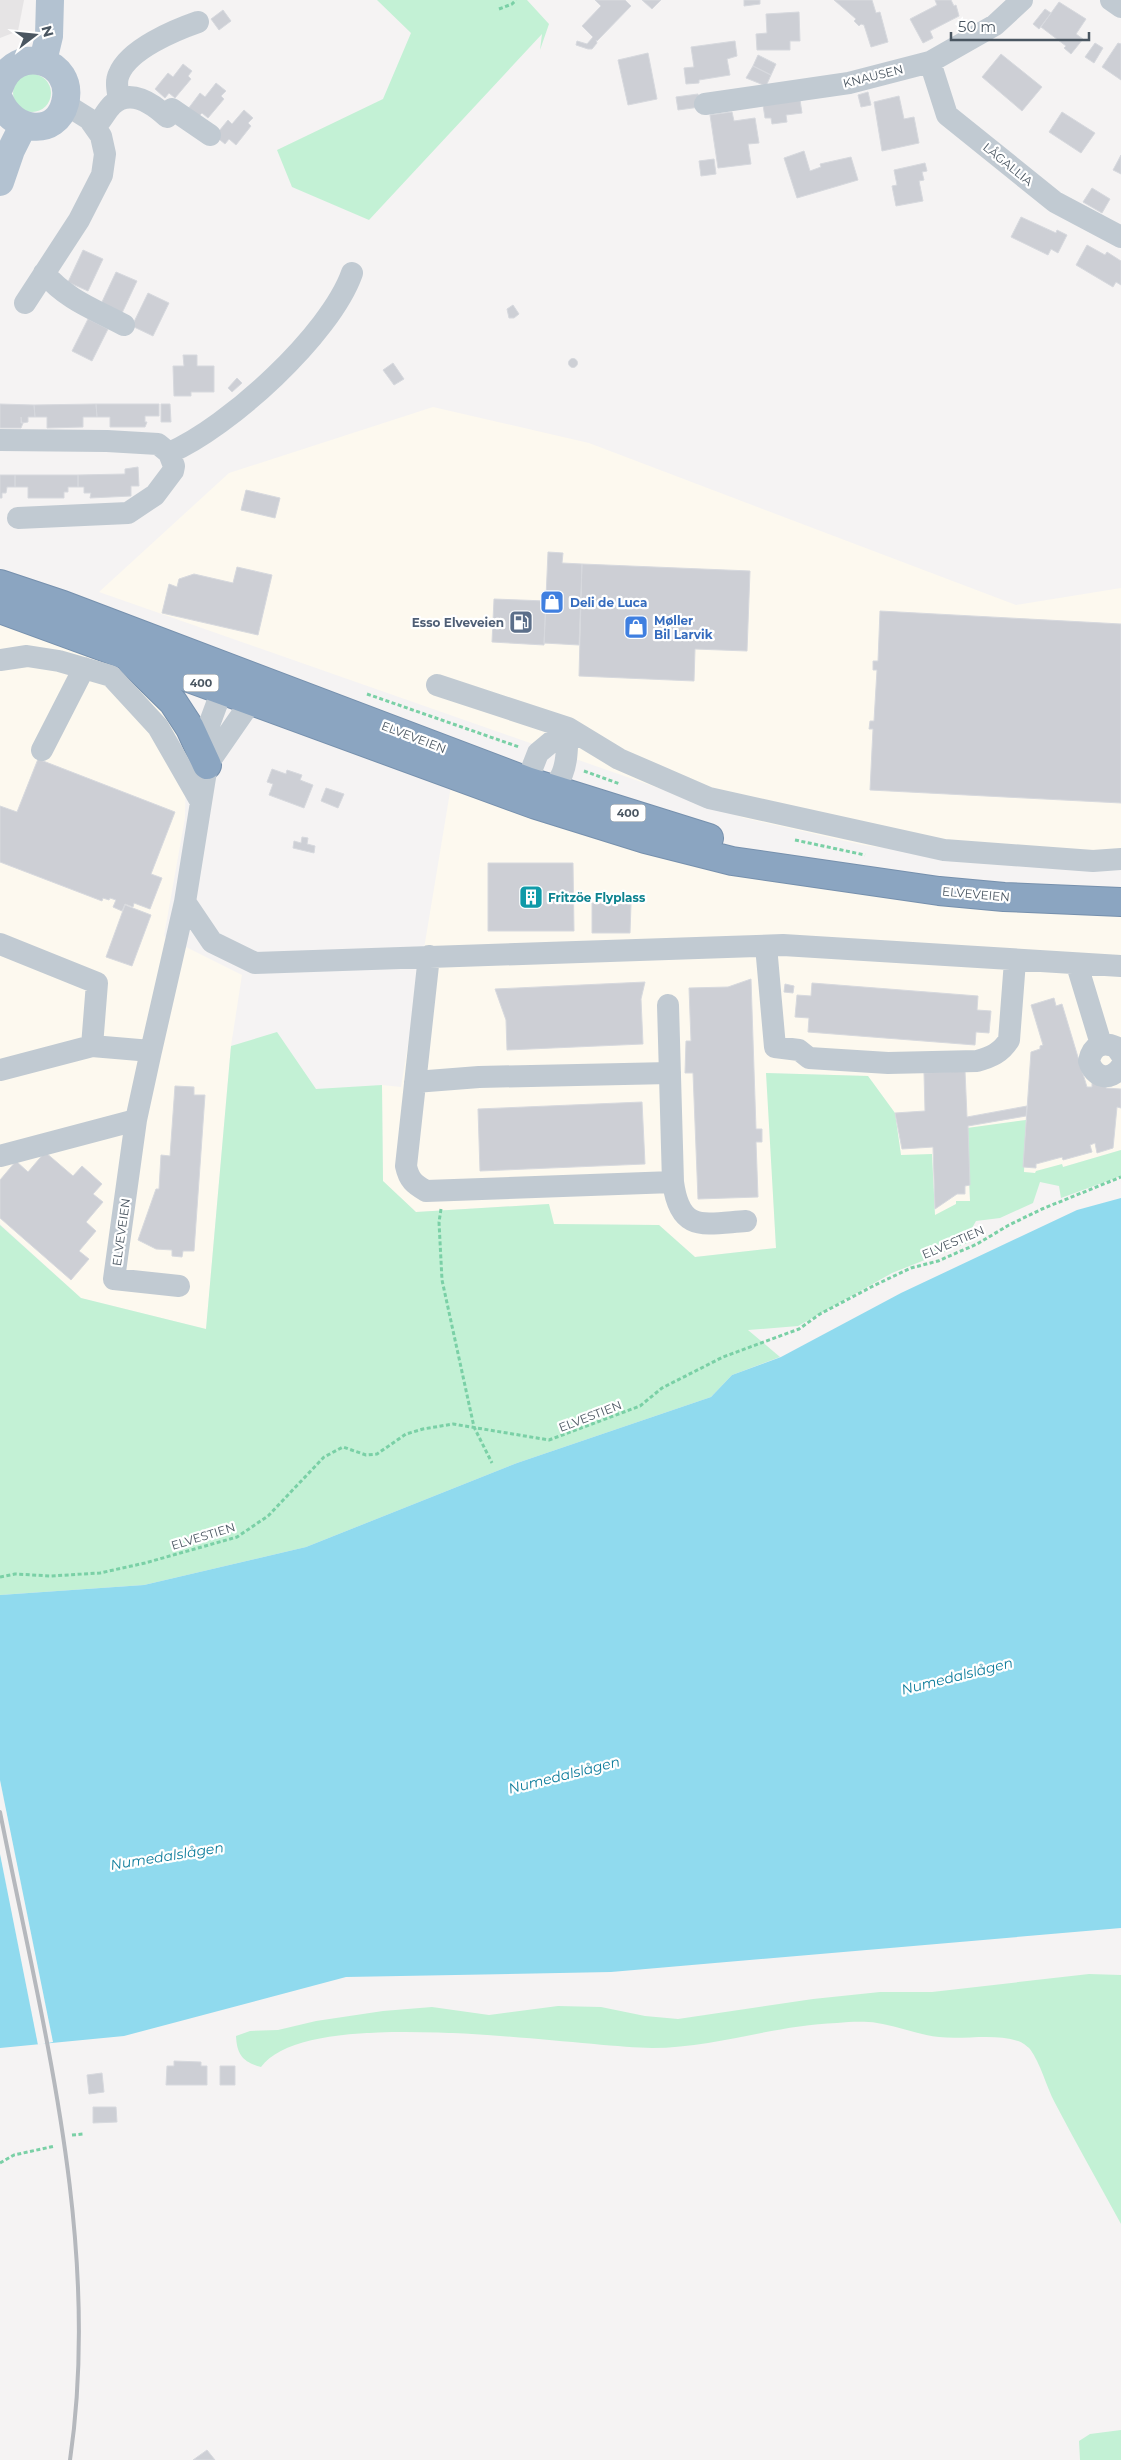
<svg xmlns="http://www.w3.org/2000/svg" width="1121" height="2460" viewBox="0 0 1121 2460" font-family="Montserrat,sans-serif">
  <style>
    .commercial { fill: #fdf9ef }
    .education { fill: #e6e4e5 }
    .green { fill: #c3f1d5 }
    .water { fill: #90daee }
    .pier { fill: #f5f3f3 }
    .building { fill: #cdcfd5; stroke: #d7d9de }
    .lines { fill: none; stroke-linecap: round; stroke-linejoin: round }
    .highway-casing { stroke: #7690ad; stroke-width: 30 }
    .path { stroke: #7ad0a6; stroke-width: 3; stroke-dasharray: 4 2.5; stroke-linecap: butt }
    .minor { stroke: #c1cad2; stroke-width: 22 }
    .major { stroke: #b3c2d1; stroke-width: 28 }
    .highway { stroke: #8ba5c1; stroke-width: 28 }
    .rail { stroke: #b5b8bd; stroke-width: 4 }
    .labels { text-anchor: middle; dominant-baseline: central; stroke-width: 4.5; stroke-linejoin: round; paint-order: stroke }
    .shield { fill: #fff; stroke: #808990; stroke-width: 1 }
    .shield-label { font-size: 11px; font-weight: bold; fill: #4a5661 }
    .street-label { font-size: 12px; fill: #4a5661; stroke: #fff }
    .shop-label { font-size: 12px; font-weight: bold; fill: #366cbe; stroke: #fff; text-anchor: start }
    .service-label { font-size: 12px; font-weight: bold; fill: #4e5e75; stroke: #fff; text-anchor: end }
    .culture-label { font-size: 12px; font-weight: bold; fill: #0d838f; stroke: #fff; text-anchor: start }
    .water-label { font-size: 14px; font-style: italic; fill: #0c7c9b; stroke: #fff }
  </style>
  <rect width="100%" height="100%" fill="#f5f3f3"/>
  <path class="commercial" d="M433,407L589,443L1016,605L1121,588V867L998,864L863,845L744,818L99,592L229,473Z
    M0,618L68,642L139,680L171,717L186,768L185,818L164,936L242,975L231,1046L206,1329L81,1298L0,1224Z
    M451,786L760,876L898,899L1022,911L1121,914V1150L1063,1167L1062,1164L1035,1173L1023,1172L1026,1120L967,1129L970,1201L956,1204L935,1216L932,1155H901L895,1113L868,1076L767,1073L776,1248L695,1257L659,1225L553,1224L548,1204L416,1212L383,1181L382,1085L401,1087Z"/>
  <path class="education" d="M0,0H24L18,31L0,38Z"/>
  <path class="green" d="M377,0H527L549,24L540,50L542,34L369,220L292,187L277,150L383,99L411,33Z
    M13 93a19 19 0 1 1 38 0a19 19 0 1 1-38 0Z
    M277,1032L316,1089L382,1085L383,1181L416,1212L549,1204L554,1224L659,1225L695,1257L776,1248L766,1073L868,1076L895,1113L901,1155L932,1154L935,1215L956,1204V1201H970L967,1128L1026,1120L1024,1172L1035,1173L1036,1171L1062,1164L1063,1167L1121,1150V1176L1061,1198L1059,1186L1040,1182L1033,1203L1000,1218L976,1221L968,1235L970,1242L892,1273L798,1326L748,1330L780,1357L732,1375L711,1397L517,1463L306,1547L144,1585L0,1595V1225L81,1298L206,1329L231,1046Z
    M1089,1974L1121,1975V2224C1099,2184 1076,2143 1055,2103C1046,2086 1041,2064 1030,2049C1027,2046 1022,2042 1018,2041C993,2033 964,2040 939,2037C918,2035 898,2026 877,2023C864,2021 850,2022 837,2023C775,2025 714,2048 652,2048C575,2047 309,2002 261,2067C243,2062 237,2055 236,2036L250,2031L278,2030L316,2021L383,2011L432,2007L489,2015L558,2006L601,2007L645,2016L678,2019L813,1999L880,1992H932Z
    M1121,2430V2460H1080L1079,2441L1090,2434Z"/>
  <path class="water" d="M1121,1198V1928L611,1972L346,1977L124,2036L0,2048V1595L144,1585L306,1547L517,1463L711,1397L732,1375L781,1357L901,1293L1077,1210Z"/>
  <path class="pier" d="M0,1780L53,2042L38,2045L0,1854Z"/>
  <path class="building" d="M595,0H625L631,6L597,41L596,40L597,43L592,49H588L576,45L577,41L587,44L593,37L582,26L601,6Z
    M642,0H661L652,9Z
    M744,0H760V4L744,6Z
    M834,0H872L876,13L880,12L888,42L871,47L864,25L861,24L859,26L854,21L856,19Z
    M935,0H951L954,6L956,5L959,16L930,31L933,38L923,43L910,19L937,5Z
    M1059,2L1086,19L1076,34L1083,39L1071,54L1064,48L1066,46L1041,27Z
    M1045,9L1051,13L1039,29L1033,24Z
    M223,10L231,21L219,30L211,19Z
    M799,12L800,41H790V50H757L756,34L767,33L766,14Z
    M735,41L737,56L727,59L730,75L699,80V83L686,84L684,68L694,67L691,47Z
    M1095,43L1103,48L1094,63L1085,57Z
    M1118,43L1121,44V80L1102,67Z
    M648,53L657,99L628,105L618,60Z
    M1001,54L1042,87L1022,111L982,77Z
    M758,55L776,64L771,75L753,66Z
    M183,64L192,71L188,76L191,79L175,98L169,93L165,98L155,89L168,73L173,77Z
    M753,66L771,75L766,86L746,78Z
    M216,83L226,91L221,96L224,99L208,118L202,113L198,117L188,109L200,93L205,97Z
    M868,92L871,105L861,107L858,95Z
    M698,94L700,107L678,110L676,97Z
    M899,96L904,119L914,117L919,143L882,151L874,102Z
    M800,100L802,113L786,115L787,122L772,124L771,118H765L763,105Z
    M244,110L253,118L248,123L251,126L236,145L229,139L225,144L215,136L228,120L232,124Z
    M732,112L734,121L755,118L759,143L748,144L751,164L718,168L710,115Z
    M1062,112L1095,133L1081,153L1049,132Z
    M804,151L810,171L821,167L820,164L851,157L858,180L797,198L784,158Z
    M1121,155V174L1113,170Z
    M714,159L716,174L701,176L699,161Z
    M925,163L927,171L922,172L924,180L919,181L923,201L896,206L892,186L897,185L894,170Z
    M1092,188L1110,199L1102,213L1083,202Z
    M1021,217L1056,233L1057,230L1067,235L1058,253L1051,249L1048,255L1011,237Z
    M1087,245L1105,255L1107,252L1121,261V285L1116,282L1113,287L1076,265Z
    M83,250L103,259L88,291L68,282Z
    M116,272L137,281L122,313L101,304Z
    M148,293L169,303L153,336L132,326Z
    M513,305L519,314L514,318H509L507,309Z
    M88,319L108,329L92,361L72,351Z
    M183,355H197V366H214V392H191V396H174L173,366H184Z
    M568.5 363a4.5 4.5 0 1 1 9 0a4.5 4.5 0 1 1-9 0Z
    M393,363L404,379L394,385L383,370Z
    M237,378L242,383L232,392L228,388Z
    M0,404L34,405L35,417H28V422L22,423L21,417V423H23L21,428H0Z
    M96,404L97,417H83V427L47,428V417H35L34,405Z
    M96,404H159V416H145V422H147L145,427H110V417H97Z
    M161,404H170L171,422H161Z
    M138,467L139,486H131V496L90,498L91,493H84V487H78V475L125,474V469Z
    M0,475H15V487H7L6,493H2V498H0Z
    M15,475H78V487H68V492H64V498H28V487H15Z
    M246,490L280,498L275,518L241,510Z
    M548,552L563,553L562,563L582,564L579,645L544,643Z
    M582,564L750,571L747,651L695,649L694,681L579,676Z
    M237,567L272,575L258,635L162,613L169,584L177,587L179,579L194,574L233,583Z
    M494,599L546,601L544,645L492,642Z
    M880,611L1121,624V803L870,790L873,729H869L870,721H874L877,670H873V661H878Z
    M38,759L175,812L151,874L162,878L150,909L134,903L133,907L125,904L122,911L113,907L116,900L110,898L109,900L103,898L102,901L0,862V806L17,812Z
    M272,769L286,774L287,770L302,775L300,780L313,785L304,808L269,795L273,784L267,782Z
    M326,788L344,794L338,808L321,801Z
    M302,837L308,838L307,844L315,846L314,853L293,848L294,841L301,843Z
    M488,863H573L574,931H488Z
    M592,903L631,904L630,933H592Z
    M125,905L151,915L132,966L106,957Z
    M751,979L756,1129H762V1142H756L758,1197L698,1199L693,1073H685L686,1041H691L689,988L728,987Z
    M645,982L641,999L643,1044L507,1050L506,1020L495,989Z
    M812,983L978,996L977,1010L991,1011L989,1033L976,1032L975,1045L808,1032L809,1018L795,1017L797,995L811,996Z
    M785,984L794,986L793,993L784,992Z
    M1054,998L1056,1006L1062,1004L1087,1087H1092V1081L1107,1082L1106,1088L1121,1089V1108L1117,1107L1113,1148L1097,1153L1095,1143L1090,1145L1092,1152L1063,1160L1062,1157L1036,1164V1168L1023,1167L1031,1052L1040,1049V1046L1043,1045L1031,1005Z
    M965,1071L967,1117L1027,1106L1026,1116L968,1126L970,1185L965,1186V1194H957L935,1209L933,1147L902,1149L895,1113L925,1111L924,1073Z
    M175,1086L194,1087V1095H205L194,1251H183L182,1257L172,1256V1250L156,1249L138,1240L156,1189H159L161,1155L170,1156Z
    M642,1102L645,1164L480,1171L478,1109Z
    M45,1152L73,1176L82,1166L102,1184L93,1194L103,1202L86,1222L96,1231L79,1251L89,1259L71,1280L0,1218V1180L16,1161L28,1172Z
    M174,2061L201,2062V2066H207V2085H166L167,2066H174Z
    M220,2066H235V2085H220Z
    M102,2073L104,2092L89,2094L87,2075Z
    M93,2107H116L117,2122L93,2123Z
    M207,2450L215,2460H193Z"/>
  <g class="lines">
    <g class="highway-casing">
      <path id="highway" d="M0,584L63,605L527,781L709,838
        M0,609L536,805L645,839L732,861L939,891L1004,897L1121,902
        M132,662L173,702L190,728L207,765"/>
    </g>
    <path class="path" d="M499,9L512,4L516,0
      M367,694L519,747
      M584,771L620,784
      M795,840L865,855
      M441,1209L439,1222L442,1280L474,1427L492,1463
      M0,1577L15,1574L51,1576L100,1573L145,1563L237,1537L268,1516L324,1457L343,1447L366,1455L377,1454L406,1434L423,1429L453,1424L549,1440L640,1406L662,1388L723,1357L799,1329L820,1314L875,1285L911,1268L938,1261L977,1244L1009,1225L1042,1209L1121,1177
      M72,2135L83,2134
      M0,2163L14,2155L55,2146"/>
    <path class="minor" d="M1111,0L1121,7
      M930,62L947,115L1055,202L1121,237
      M119,100C118,92 115,82 119,74C129,49 175,30 198,22
      M705,104L849,83L930,62L995,25L1022,0
      M96,126C102,120 106,111 112,105C130,87 153,104 167,117L172,109L210,135
      M44,273C67,300 94,309 124,325
      M25,303L79,220L102,175L105,154L101,136L89,119L65,104
      M0,440L107,441L158,444L169,453L174,466L173,471L155,495L128,513L18,518
      M169,453C229,427 330,335 352,273
      M0,660L27,656L59,661L111,676L158,727L201,802
      M437,685L568,728L619,759L709,798L944,850L1093,861L1121,859
      M568,728C566,767 568,778 536,805L527,781L538,753Z
      M42,750L84,668
      M185,902L212,942L255,963L783,945L1121,966
      M0,944L97,983L92,1046L0,1070
      M766,946L775,1047L799,1050L809,1058L888,1063L977,1061C991,1057 1001,1053 1009,1040L1015,961
      M429,956L406,1166C409,1180 414,1184 426,1191L673,1182L668,1005
      M1077,965L1101,1044
      M92,1046L151,1051L185,902L207,765L209,725L222,690L244,673L252,700L207,765
      M1121,1054L1116,1047C1102,1041 1092,1046 1089,1061C1094,1078 1110,1082 1121,1067
      M415,1082L479,1077L670,1073
      M136,1120L114,1279L179,1286
      M0,1156L136,1120L151,1051
      M673,1182C680,1233 703,1224 746,1221"/>
    <path class="major" d="M43,61L49,36L50,0
      M0,86C15,42 76,60 65,103C56,138 13,132 0,101
      M0,182L11,150L23,126"/>
    <use href="#highway" class="highway"/>
    <path class="rail" d="M0,1812C42,2024 102,2243 70,2460"/>
  </g>
  <defs>
    <g id="shop-square" transform="scale(1.25)"><rect x="-9" y="-9" width="18" height="18" rx="4" fill="#3f7fe0" stroke="#fff"/><path d="M-5-2.5h2.3a2.7 3.5 0 0 1 5.4 0H5L5.5 6h-11ZM-1.5-2.5h3a1.5 2.3 0 0 0-3 0Z" fill="#fff"/></g>
    <g id="fuel-square" transform="scale(1.25)"><rect x="-9" y="-9" width="18" height="18" rx="4" fill="#5c6f8a" stroke="#fff"/><path d="M-5.5-6h7V0h2V4h1.3V-2.5L3-4.5l.8-.8L6-3V5H2.5V1h-1V6h-7ZM-4.2-4.7v3.2H.2V-4.7Z" fill="#fff"/></g>
    <g id="building-square" transform="scale(1.25)"><rect x="-9" y="-9" width="18" height="18" rx="4" fill="#0f9aa8" stroke="#fff"/><path d="M-4-6H4V6H1V3H-1V6H-4ZM-2.5-4.3h1.7v1.8h-1.7ZM.8-4.3h1.7v1.8H.8ZM-2.5-1h1.7V.8h-1.7ZM.8-1h1.7V.8H.8Z" fill="#fff"/></g>
  </defs>
  <g fill-rule="evenodd">
    <use href="#shop-square" x="552" y="602"/>
    <use href="#fuel-square" x="521" y="622"/>
    <use href="#shop-square" x="636" y="627"/>
    <use href="#building-square" x="531" y="897"/>
  </g>
  <g class="labels">
    <g class="shield">
      <rect x="183.5" y="674.5" width="35" height="17" rx="4"/>
      <rect x="610.5" y="804.5" width="35" height="17" rx="4"/>
    </g>
    <g class="shield-label">
      <text x="201" y="683">400</text>
      <text x="628" y="813">400</text>
    </g>
    <g class="street-label">
      <text transform="translate(873 76) rotate(-14)">KNAUSEN</text>
      <text transform="translate(1008 164) rotate(39)">LÅGALLIA</text>
      <text transform="translate(414 737) rotate(21)">ELVEVEIEN</text>
      <text transform="translate(976 894) rotate(5)">ELVEVEIEN</text>
      <text transform="translate(121 1232) rotate(-82)">ELVEVEIEN</text>
      <text transform="translate(953 1242) rotate(-23)">ELVESTIEN</text>
      <text transform="translate(590 1416) rotate(-21)">ELVESTIEN</text>
      <text transform="translate(203 1536) rotate(-17)">ELVESTIEN</text>
    </g>
    <g class="shop-label">
      <text x="570" y="602">Deli de Luca</text>
      <text x="654" y="620">Møller<tspan x="654" dy="14">Bil Larvik</tspan></text>
    </g>
    <g class="service-label">
      <text x="504" y="622">Esso Elveveien</text>
    </g>
    <g class="culture-label">
      <text x="548" y="897">Fritzöe Flyplass</text>
    </g>
    <g class="water-label">
      <text transform="translate(957 1676) rotate(-14)">Numedalslågen</text>
      <text transform="translate(564 1775) rotate(-14)">Numedalslågen</text>
      <text transform="translate(167 1856) rotate(-9)">Numedalslågen</text>
    </g>
  </g>
  <g transform="translate(35 35) rotate(74)" stroke="#ffffff" stroke-width="4" paint-order="stroke">
  <path d="M0-4L9 19L0 12L-9 19Z" fill="#4a5661"/>
  <text y="-8" font-size="14" font-weight="bold" text-anchor="middle" fill="#4a5661">N</text>
  </g>
  <path d="M951 32v8h138v-8" fill="none" stroke="#4a5661" stroke-width="2.5"/>
  <text x="958" y="32" font-size="15" fill="#4a5661" stroke="#ffffff" stroke-width="4" paint-order="stroke">50 m</text>
</svg>
